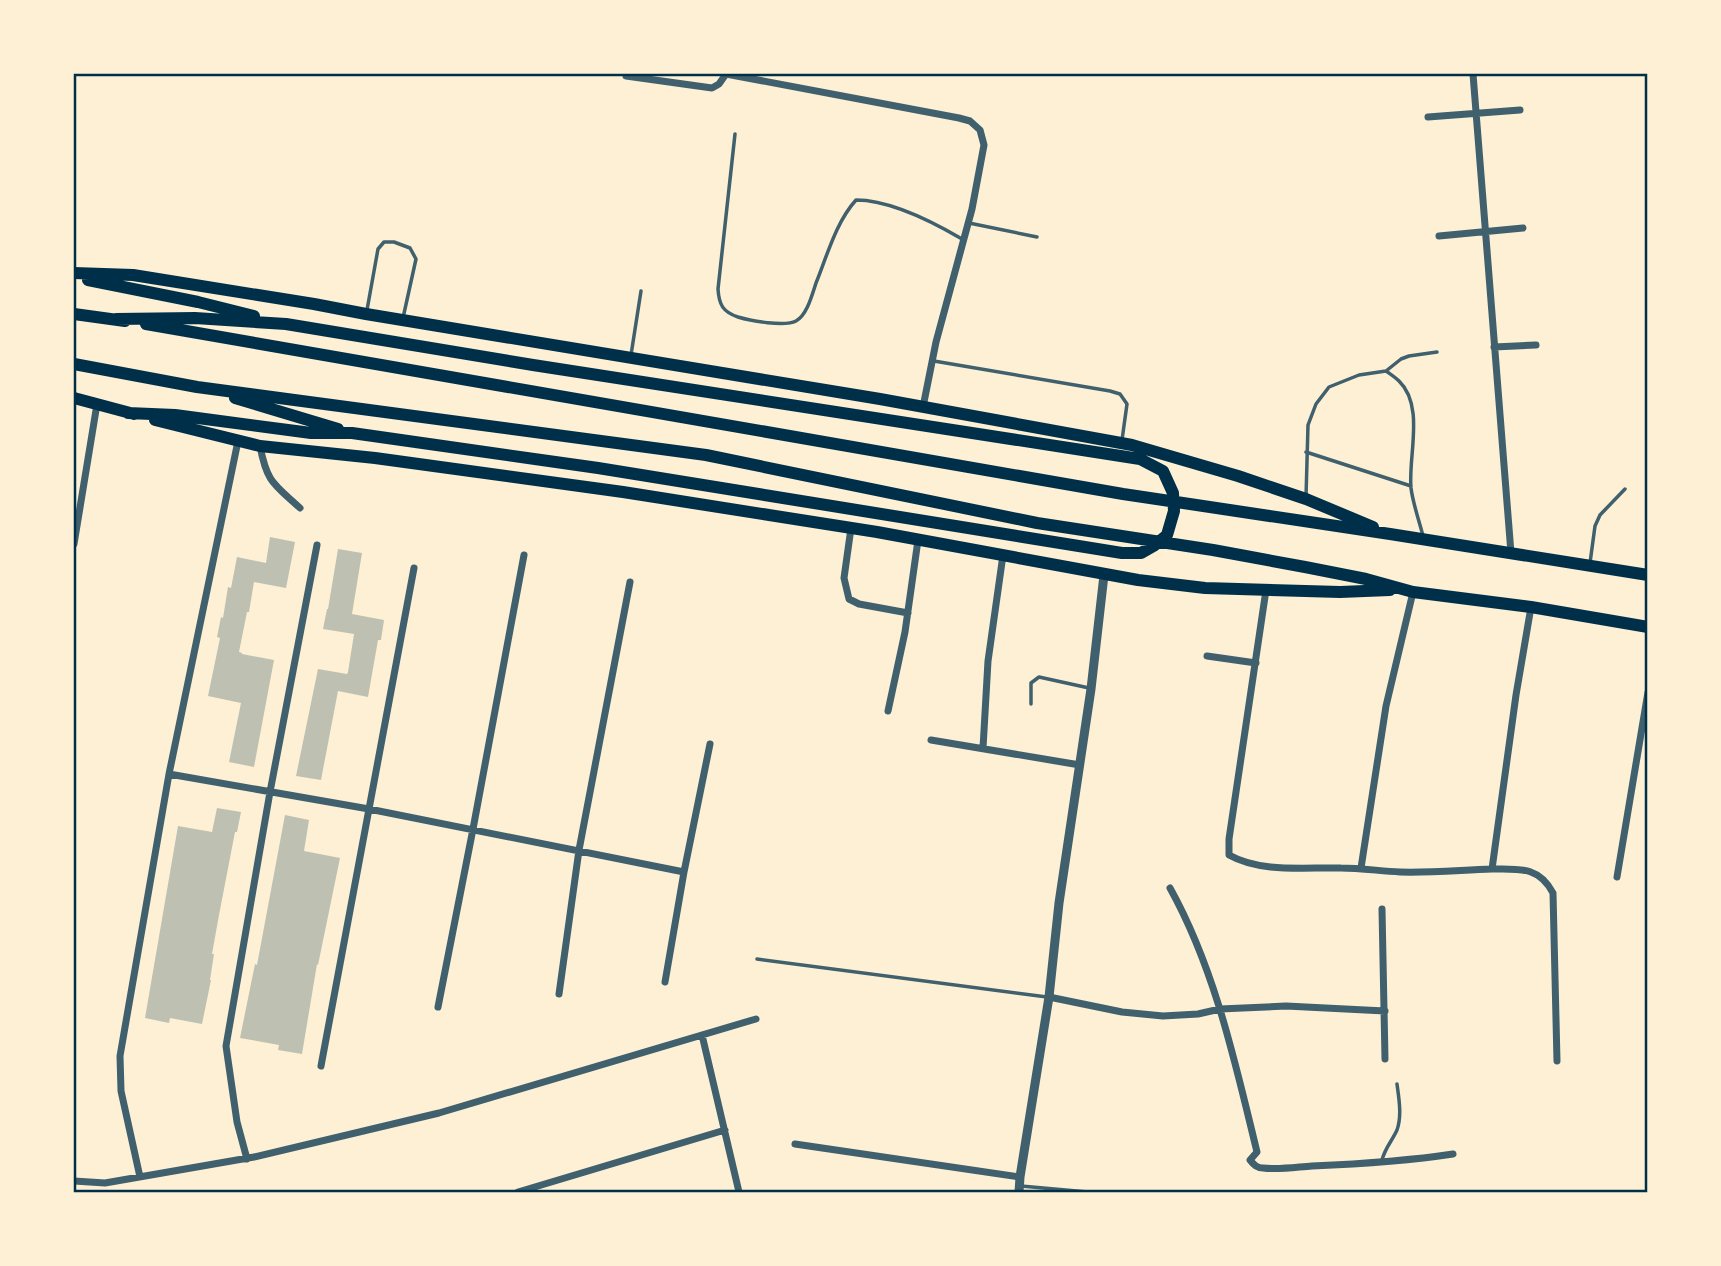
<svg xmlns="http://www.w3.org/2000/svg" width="1721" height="1266" viewBox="0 0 1721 1266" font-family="'Source Sans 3',sans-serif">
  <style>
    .building { fill: #bec0b2 }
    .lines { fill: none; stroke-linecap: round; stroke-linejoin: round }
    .service { stroke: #3f606c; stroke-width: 3.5 }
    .minor { stroke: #3f606c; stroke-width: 7 }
    .tertiary { stroke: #3f606c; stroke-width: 9 }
    .primary { stroke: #003049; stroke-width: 12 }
    .neatline { fill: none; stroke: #003049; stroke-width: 2.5 }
  </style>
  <rect width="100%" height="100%" fill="#fdf0d5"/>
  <path class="building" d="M270,537L295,542L286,588L254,582L249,612H247L239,652L242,653V654L274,660L254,767L229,762L241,703L208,696L220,638L217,637L221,617L223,618L228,587L231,588L237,557L266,563Z
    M338,549L362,553L352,614L384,620L381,640H378L368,697L338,691L321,780L296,776L318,669L347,674L348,672L354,634L323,629L327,609H328Z
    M217,808L241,812L237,832H235L219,915L212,954H214L210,980H211L202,1024L170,1018L169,1023L145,1018L178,826L212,832Z
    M285,815L309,820L304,851L340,858L318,965L317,964L302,1054L278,1050L279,1045L240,1038L255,964L257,965Z"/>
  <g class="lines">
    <path class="service" d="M735,134L718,289C719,305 723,312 738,317C751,321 785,327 796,321C807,315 812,295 816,283C827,256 836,222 856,200C889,200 933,222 962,239
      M969,223L1037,237
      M367,310L378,249L384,242H394L410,248L416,259L403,318
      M631,355L641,291
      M934,361L1110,391L1120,394L1127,404L1122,440
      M1386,371C1390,374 1395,377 1399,381C1425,406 1408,456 1411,488C1413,504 1419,520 1423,536
      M1306,452L1411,486
      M1306,497L1308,425L1316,404L1329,387L1359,375L1386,371L1401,359L1409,356L1437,352
      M1590,563L1595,526L1600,515L1625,489
      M1031,704V683L1039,677L1089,688
      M757,959L1047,997
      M1382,1160C1385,1148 1392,1141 1397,1130C1402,1116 1399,1099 1397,1084
      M1021,1186L1088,1192"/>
    <path class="minor" d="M726,74L959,118L970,121L980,130L984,145L972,209L936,342L923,407
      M1473,74L1511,553
      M626,76L712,88L719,84L726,74
      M1428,117L1520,110
      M1439,236L1523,228
      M1494,347L1536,345
      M260,446C267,483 274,484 300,508
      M851,528L844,578L849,599L859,604L908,613
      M74,544L97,404
      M1266,590L1229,839V855C1261,873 1305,867 1341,868C1360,868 1380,871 1400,872C1430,873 1461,870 1492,869
      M1531,607L1516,695L1492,869C1519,869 1539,866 1553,893L1557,1061
      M1207,656L1256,663
      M888,711L905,632L918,540
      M931,740L1080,765
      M983,748L988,661L1003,555
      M169,774L369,809L684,872
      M1361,868L1386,706L1413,592
      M1617,877L1648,692
      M1170,888C1215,969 1235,1062 1257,1152L1250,1160C1254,1165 1257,1168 1263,1168C1279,1170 1297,1167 1312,1166C1360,1164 1407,1161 1453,1154
      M1382,909L1385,1059
      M665,982L684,872L710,744
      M559,994L579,850L630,582
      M1049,997L1122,1012L1163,1016L1198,1014L1220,1009L1286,1006L1385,1011
      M438,1007L473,829L524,555
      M702,1035L739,1192
      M321,1066L414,568
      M795,1144L1020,1177
      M247,1159L237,1122L226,1046L270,792L317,545
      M140,1177L121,1091L120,1056L169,774L238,441
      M74,1181L105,1183L254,1157L439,1113L756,1019
      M518,1192L725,1130"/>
    <path class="tertiary" d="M1019,1192L1020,1177L1049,997L1059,903L1091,689L1104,575"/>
    <path class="primary" d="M74,273L133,275L314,304L366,314L880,399L1132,445L1238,476L1306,499L1373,527
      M88,280L198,302L254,316
      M74,314L125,321
      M116,319L195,318L286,324L533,365L1140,459L1163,471L1173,493L1174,511L1167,535L1155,545L1141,553H1122L598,468L352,433H311L175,415L128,413
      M146,324L1123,494L1390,534L1648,575
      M74,364L197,387L706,455L1037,523L1213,550L1305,567L1366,579L1413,592L1531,607L1648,627
      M74,398L134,414
      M235,398L338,429
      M155,420L260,446L375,458L623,492L877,532L1138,580L1205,588L1340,592L1390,590"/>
  </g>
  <rect width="1721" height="1266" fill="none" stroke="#fdf0d5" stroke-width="150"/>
  <rect x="75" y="75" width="1571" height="1116" class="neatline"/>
</svg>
